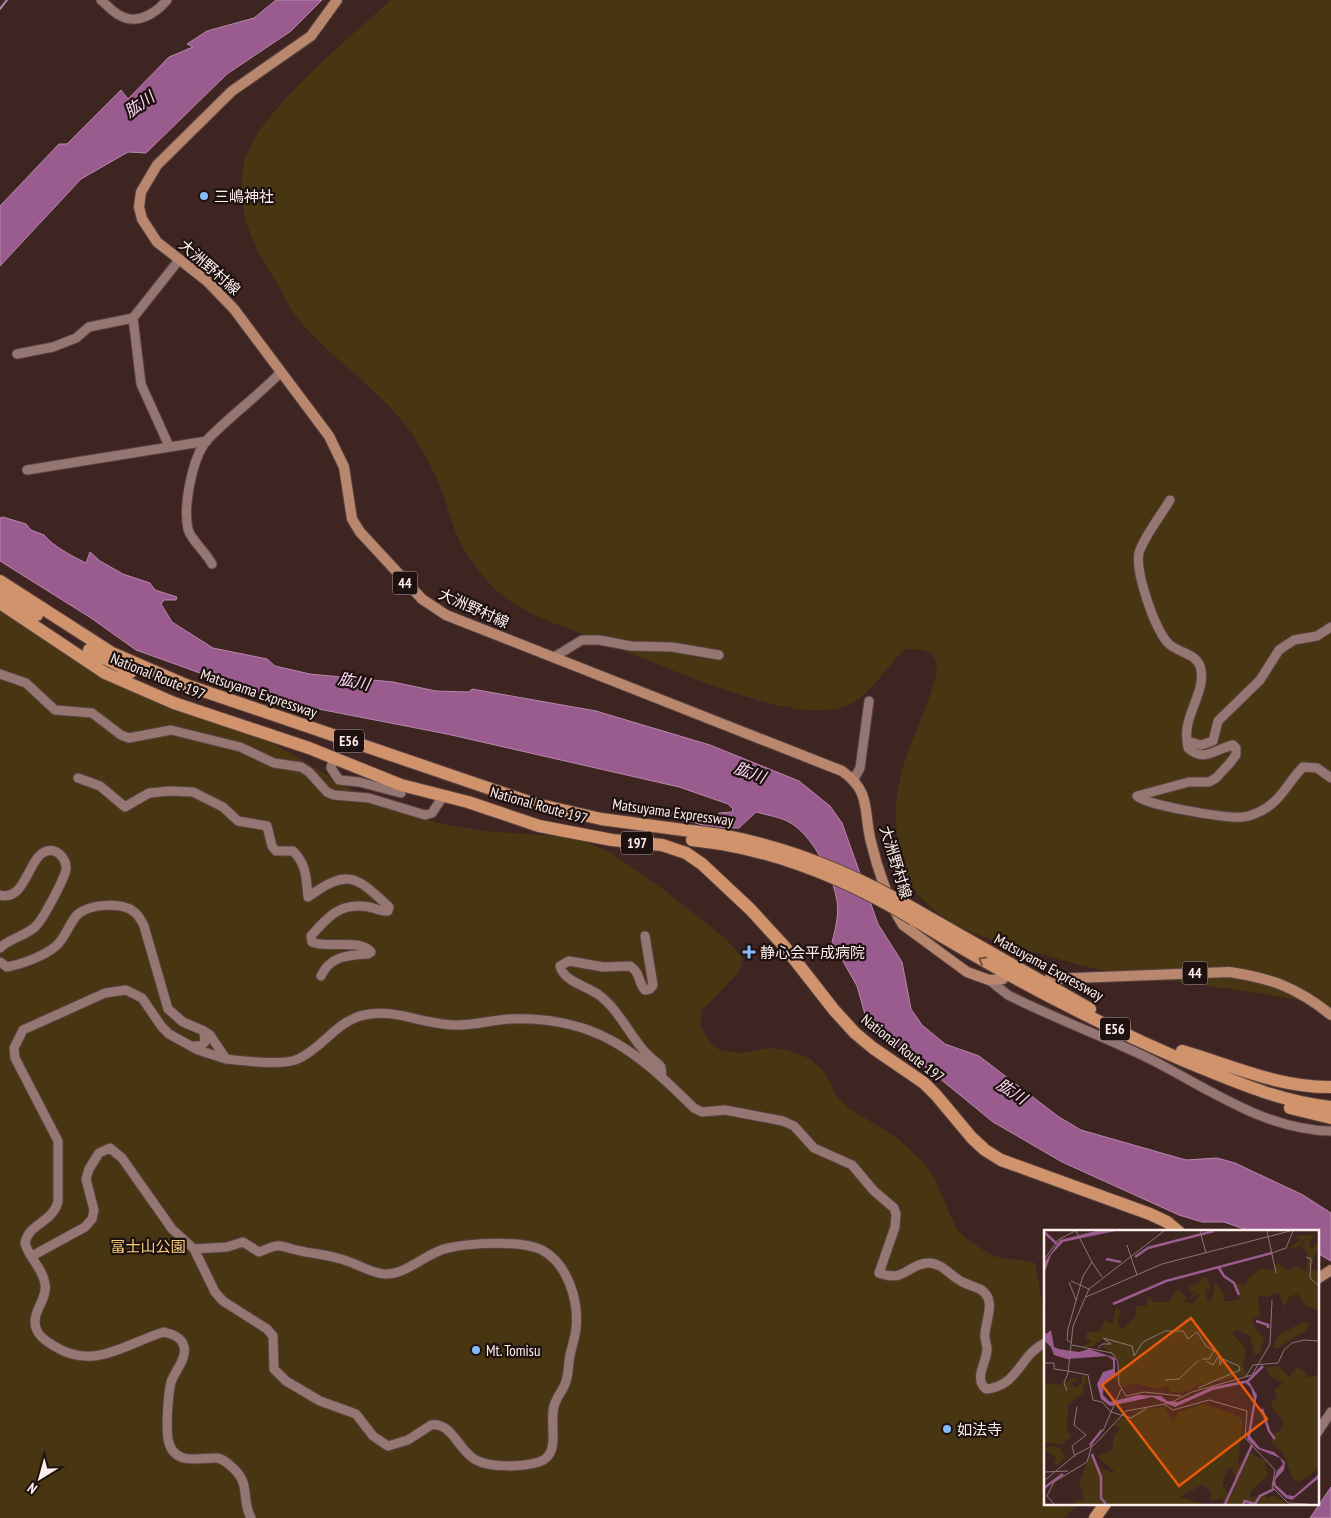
<svg xmlns="http://www.w3.org/2000/svg" width="1331" height="1518" viewBox="0 0 1331 1518" font-family="'PT Sans Narrow','Noto Sans JP',sans-serif">
  <style>
    .green { fill: #483511 }
    .water { fill: #9a5b8f; stroke: #b888ac }
    .lines { fill: none; stroke-linecap: round; stroke-linejoin: round }
    .stream { stroke: #b888ac; stroke-width: 2 }
    .minor-casing { stroke: #594341; stroke-width: 11 }
    .major-casing { stroke: #594341; stroke-width: 12 }
    .highway-casing { stroke: #594341; stroke-width: 14 }
    .minor { stroke: #967672; stroke-width: 9 }
    .major { stroke: #b9876e; stroke-width: 10 }
    .highway { stroke: #d0936c; stroke-width: 12 }
    .highway-bridge-casing { stroke: #594341; stroke-width: 14; stroke-linecap: butt }
    .highway-bridge { stroke: #d0936c; stroke-width: 12 }
    .oneway { stroke: #77523e }
    .poi-dot { fill: #85bbfb; stroke: #1e1210; stroke-width: 2 }
    .labels { text-anchor: middle; dominant-baseline: central; stroke-width: 4.5; stroke-linejoin: round; paint-order: stroke }
    .shield { fill: #1e1210; stroke: #bcadab; stroke-width: 1 }
    .shield-label { font-size: 14px; font-weight: bold; fill: #fff0ee }
    .poi-label { font-size: 15px; fill: #fff0ee; stroke: #1e1210; text-anchor: start }
    .street-label { font-size: 15px; fill: #fff0ee; stroke: #1e1210 }
    .park-label { font-size: 15px; fill: #fcce7e; stroke: #1e1210 }
    .water-label { font-size: 16px; font-style: italic; fill: #fcd7f4; stroke: #1e1210 }
    .inset-river { fill: none; stroke: #9a5b8f; stroke-width: 2.5 }
    .inset-road { fill: none; stroke: #8c7674; stroke-width: 1 }
    .view { fill: #e8590c; fill-opacity: 0.15; stroke: #e8590c; stroke-width: 2.5 }
    .inset-edge { fill: none; stroke: #fff0ee; stroke-width: 2.5 }
  </style>
  <rect width="100%" height="100%" fill="#3f2522"/>
  <path class="green" d="M391,0H1331V1008C1253,987 1172,985 1093,968C1075,964 1056,958 1038,953C995,942 946,929 916,892C901,875 894,827 896,805C899,759 924,720 936,676C940,652 928,649 906,649C885,666 872,696 846,706C824,715 791,709 769,703C713,689 659,665 606,643C567,627 519,615 490,584C478,570 466,556 459,540C451,524 448,505 441,489C433,468 420,444 406,426C376,387 332,359 300,321C287,305 280,287 269,270C248,237 238,208 243,168C248,120 354,34 391,0Z
    M0,599L108,673L268,740L359,794L437,823L483,831L573,837L610,852L664,890L725,938L742,957V964L737,974L702,1010L700,1026L713,1046L722,1051L743,1053L769,1048L787,1050L809,1058L826,1074L836,1095L847,1107L896,1137L921,1160L934,1177L956,1228L965,1238L993,1256L1035,1263L1045,1317V1504H1078L1064,1518H0Z"/>
  <path class="water" d="M276,0H322L291,31L227,74L146,153L128,152L81,179L0,266V206L59,144H67L121,90L128,99L169,57L193,47L187,44L207,31L254,18Z
    M3,517L26,524L31,530L44,535C53,546 70,555 86,563L90,552L100,561L123,574L150,583L155,590L177,597L176,600H164L161,604L172,622L213,648L267,659L275,666L310,674L393,682L436,691L469,692L472,689L596,711L710,745L799,781L830,806L842,823L878,924L902,962L911,1009L922,1025L945,1044L979,1056L1059,1117L1081,1130L1186,1160L1217,1158L1235,1163L1303,1195L1331,1213V1261L1317,1253V1232H1253L1224,1222H1202L1179,1215L1062,1162L993,1122L928,1069L868,1025L857,986L832,942C836,927 840,911 836,896C831,872 811,834 789,822C780,817 766,815 756,812L739,828H712L670,815L672,813L695,814L708,819H714L719,813L732,812L733,809L728,804L679,787L447,734L303,706L211,677L136,650L91,618L0,561V518Z
    M1331,1487V1518H1310Z"/>
  <g class="lines">
    <path class="stream" d="M0,9L7,0"/>
    <g class="minor-casing">
      <path id="minor" d="M101,0C107,5 113,12 119,15C137,26 156,13 167,0
        M133,318L141,384L169,446
        M17,354L53,347L76,338L89,327L133,318L179,260
        M27,470L207,441
        M1170,500C1162,514 1143,538 1139,553C1135,572 1154,626 1167,642C1176,653 1195,652 1200,666C1207,686 1189,709 1187,729C1186,735 1187,742 1188,748C1204,763 1215,749 1233,745L1236,748V755L1229,764L1216,778L1209,782H1189L1137,796C1144,805 1229,819 1242,817C1248,817 1255,814 1261,811C1281,801 1288,782 1303,767L1317,768L1331,778
        M212,564C206,552 190,539 188,529C183,507 192,458 207,440C230,416 258,396 281,372
        M554,657L582,640H599L631,646L672,647L719,655
        M0,674L26,683L55,710L92,713L121,735L129,738L171,730L240,747L274,763L301,767L309,772L327,792L334,795L369,798L425,815L432,813L444,795
        M1187,741L1201,745L1213,741L1218,721L1260,680L1279,650L1294,640L1317,636L1331,627
        M333,759L331,768L339,780L359,782L401,793
        M78,778L100,786L125,807L149,793L169,791L193,792L223,807L238,821L267,826L272,846L276,851H293C307,865 306,878 308,897C348,868 356,876 389,907L388,911C382,912 375,908 369,907C341,902 328,916 311,936L312,942C326,949 360,938 371,952L368,954C348,955 330,956 321,976
        M854,779L860,768L869,701
        M0,895C29,903 28,845 54,851C61,853 67,862 66,869C65,878 43,919 36,926C26,936 10,938 0,948
        M645,936L653,985L650,989L645,990C637,982 642,974 630,966L603,967L569,961L560,966C564,982 587,986 599,995C618,1009 629,1034 645,1052C650,1058 656,1061 661,1067L662,1077
        M0,962L7,967C23,964 44,956 56,946C66,937 69,923 78,914C90,904 121,902 133,911C139,915 141,920 144,926L168,1009L183,1022L204,1031L205,1042L200,1046H194
        M989,980L1008,995C1054,1018 1102,1036 1148,1058C1206,1087 1264,1130 1331,1131
        M204,1031L210,1035L226,1059L198,1050L169,1034L162,1027L142,998L126,990L105,993L23,1030L14,1048L15,1058L58,1141V1202C52,1223 29,1223 25,1243C28,1257 43,1268 45,1284C48,1300 31,1311 36,1328C38,1336 47,1342 54,1346C94,1371 124,1344 164,1332C172,1334 182,1337 184,1347C187,1358 175,1371 171,1382C168,1395 166,1425 168,1439C173,1466 197,1458 215,1458C223,1458 229,1464 234,1469C251,1485 241,1500 251,1518
        M226,1059C245,1061 282,1066 298,1059C323,1048 336,1021 364,1015C395,1008 422,1024 453,1025C472,1026 491,1020 510,1019C596,1016 636,1051 694,1108L702,1112L725,1110L783,1121L794,1126L814,1148L852,1165L874,1191L894,1208L896,1214L895,1227L879,1273C906,1283 908,1263 929,1263C941,1263 949,1274 959,1280C965,1284 973,1286 980,1289C997,1299 986,1319 985,1334C984,1339 987,1344 987,1349C987,1363 973,1378 986,1389C1019,1386 1020,1354 1045,1343
        M32,1256L85,1227L92,1219L94,1210L86,1179L89,1169L99,1153L110,1148L122,1158L172,1229L194,1249L215,1292L223,1301L267,1329L273,1336L274,1369L286,1381L320,1401L356,1414L373,1436L388,1446L408,1440L431,1425C453,1422 458,1451 476,1460C491,1468 523,1467 539,1462C564,1454 546,1418 556,1401C558,1395 563,1390 565,1384C569,1375 568,1365 570,1355C572,1346 575,1338 576,1329C579,1301 568,1264 542,1250C522,1240 470,1243 448,1248C427,1252 408,1274 386,1274C372,1274 360,1265 347,1261C329,1254 310,1254 292,1249C287,1248 281,1245 277,1246C272,1246 265,1250 259,1252L243,1242L227,1247L194,1249
        M1317,1433L1331,1412"/>
    </g>
    <g class="major-casing">
      <path id="major" d="M337,0L311,36L232,91L157,165L141,192L139,207L142,219L157,242L207,281L234,309L329,436L344,467L352,519L360,532L422,599L446,615L842,771C872,792 863,811 871,842C877,867 889,904 903,925L967,972L989,980L1003,979
        M1049,979L1229,972C1271,978 1298,988 1331,1015
        M1317,1279L1331,1270"/>
    </g>
    <g class="highway-casing">
      <path id="highway" d="M0,581L112,653L186,685L532,803L601,819L721,835
        M0,592L37,615
        M0,603L105,673L174,703L309,748L401,785L468,802L539,826L612,840L662,845L686,853L702,864L750,909L784,946L834,1010L855,1033L873,1048L924,1083L936,1095L972,1138L985,1150L1001,1160L1150,1214L1167,1222L1179,1232
        M89,650L131,672
        M692,840L722,844
        M916,910L1090,1009
        M913,919C1001,973 1092,1021 1187,1062C1234,1081 1280,1102 1331,1107
        M1182,1051C1231,1065 1279,1088 1331,1087
        M1290,1108L1331,1118
        M1095,1518L1105,1504"/>
    </g>
    <use href="#minor" class="minor"/>
    <use href="#major" class="major"/>
    <use href="#highway" class="highway"/>
    <g class="highway-bridge-casing">
      <path id="highway-bridge" d="M721,835C792,848 854,874 916,910
        M722,844C791,856 853,883 913,919"/>
    </g>
    <use href="#highway-bridge" class="highway-bridge"/>
  </g>
  <defs><path id="oneway-chevron" d="M-2-3.5L2.5 0L-2 3.5" fill="none" stroke-width="1.6" stroke-linecap="round" stroke-linejoin="round" transform="scale(1.25)"/></defs>
  <use class="oneway" href="#oneway-chevron" transform="translate(982 960) rotate(-150)"/>
  <g class="poi-dot">
    <circle cx="204" cy="196" r="5"/>
    <path d="M746.5 944.5h5v5h5v5h-5v5h-5v-5h-5v-5h5z"/>
    <circle cx="476" cy="1350" r="5"/>
    <circle cx="947" cy="1429" r="5"/>
  </g>
  <g class="labels">
    <g class="shield">
      <rect x="392.5" y="571.5" width="25" height="23" rx="4"/>
      <rect x="334" y="729.5" width="30" height="23" rx="4"/>
      <rect x="621" y="831.5" width="32" height="23" rx="4"/>
      <rect x="1182.5" y="961.5" width="25" height="23" rx="4"/>
      <rect x="1100" y="1017.5" width="30" height="23" rx="4"/>
    </g>
    <g class="shield-label">
      <text x="405" y="583">44</text>
      <text x="349" y="741">E56</text>
      <text x="637" y="843">197</text>
      <text x="1195" y="973">44</text>
      <text x="1115" y="1029">E56</text>
    </g>
    <g class="poi-label">
      <text x="214" y="196">三嶋神社</text>
      <text x="760" y="952">静心会平成病院</text>
      <text x="486" y="1350">Mt. Tomisu</text>
      <text x="957" y="1429">如法寺</text>
    </g>
    <g class="street-label">
      <text transform="translate(210 267) rotate(41)">大洲野村線</text>
      <text transform="translate(474 608) rotate(24)">大洲野村線</text>
      <text transform="translate(158 676) rotate(22)">National Route 197</text>
      <text transform="translate(259 693) rotate(19)">Matsuyama Expressway</text>
      <text transform="translate(539 805) rotate(16)">National Route 197</text>
      <text transform="translate(673 812) rotate(8)">Matsuyama Expressway</text>
      <text transform="translate(896 862) rotate(73)">大洲野村線</text>
      <text transform="translate(1049 967) rotate(29)">Matsuyama Expressway</text>
      <text transform="translate(903 1048) rotate(38)">National Route 197</text>
    </g>
    <g class="park-label">
      <text x="148" y="1246">冨士山公園</text>
    </g>
    <g class="water-label">
      <text transform="translate(139 104) rotate(-35)">肱川</text>
      <text transform="translate(354 681) rotate(11)">肱川</text>
      <text transform="translate(750 772) rotate(20)">肱川</text>
      <text transform="translate(1012 1091) rotate(33)">肱川</text>
    </g>
  </g>
  <g transform="translate(1044 1230)">
    <rect width="275" height="275" fill="#3f2522"/>
    <path d="M271,5L266,11L267,18L275,12V22L270,25L267,40L274,41L275,30V81L262,76L254,64L246,66L240,77L235,63L223,67L214,65L216,87L209,88L208,93L220,109L216,123L211,125L206,106L193,100L188,103L202,119L199,136L203,145L157,155L138,163L126,162L123,155L115,159L87,153L81,158L69,148L74,147L76,132L57,115H66L58,109L49,116L37,118L48,111L41,108L43,103L56,101L61,90L69,94L72,78L76,80L74,93L78,100L92,86V76H102L104,66L109,72H124L132,60H136L143,69L140,71L148,74L155,66L149,59L153,66L145,69L150,63L146,61L145,56L155,54L158,47L163,48L167,59L162,60L163,71L168,70L171,53L179,63L180,71H190L196,69L191,54L202,55L205,47L216,39L229,40L233,33L245,40L252,36L262,41L264,25L258,17L262,7L256,16L243,20L256,10L251,6ZM259,92L266,93L261,101L234,118L229,117L235,105ZM235,136L245,147L252,138L258,139L264,148L275,144V238L255,252L249,248L239,223L227,212L230,204L237,200L239,190L230,181L227,170L234,169L230,160L240,153L227,147L222,137ZM40,145L43,153L39,155L40,162L24,174L23,200L27,206L18,214L0,213L1,156L5,153L18,155L27,148H31L33,151L26,152L31,158L38,153L37,146ZM159,174L190,184L199,190L194,235L207,223L221,231L223,246L207,261L206,268L218,264L224,268L230,265L242,274H179V268L167,271V261L158,255L135,267L160,274H29L30,271L40,270L35,252L48,222L51,236L73,244L53,226L68,221L70,205L75,201L76,197L70,196L75,190L102,179L120,177L129,192L134,182ZM188,237L193,251L185,264L178,255L183,240ZM7,216L16,218L21,226L14,235L9,233L12,227L2,221V217Z" fill="#483511" fill-rule="evenodd"/>
    <path d="M52,1H72L19,12L7,25L0,44V33L16,10ZM7,100L10,117L15,119L35,122L45,119L71,128V146L60,152L59,165L66,172L94,165L117,166L123,171L134,172L168,157L204,150L213,165L206,206L216,218L230,222L241,232L240,240L231,250L232,255L243,265L250,266L275,244V248L248,270L242,268L228,255L233,241L239,234L236,228L214,219L203,209L210,169L207,158L202,153L169,160L131,177L108,167L66,176L57,169L53,154L59,142L69,139V130L63,126L23,129L10,125L7,117L0,110V101L2,104Z" fill="#9a5b8f"/>
    <path class="inset-river" d="M0,2L13,14M91,27L104,18L170,1M62,29L77,32M175,38L180,46L190,53L195,65M69,74L122,51L228,23M212,91L224,95V98M203,152L219,136M218,179L225,201L231,209M46,215L58,200M48,224L57,247V268L62,274M0,258L19,244M181,274L208,215M199,274L201,271L211,274L216,266L230,259"/>
    <path class="inset-road" d="M156,1L162,23M223,1L232,43M83,15L93,45M228,23L242,18L249,1M262,27L267,29L266,48L275,56M0,30L14,10L31,1M48,32L58,47M27,51L45,59M25,52L32,70M42,67L118,34L246,1M59,108L88,116L90,126L99,112L121,101H139L144,109L153,102L162,116L170,121L165,129H158M28,113L23,110L24,99L39,46L48,32L32,1M28,115L68,123L74,132L75,154L82,166L100,162L137,166M54,118L58,114H67L60,109M0,133H10V139L24,141M24,141L44,145L49,170L58,172L67,182L59,201M202,146L209,135L234,133L240,120L248,113L260,110L275,111M121,150L135,149L155,130M154,158L196,140L195,136L179,129L176,135L175,125L169,135L162,131M77,159L67,182L87,188L103,178M23,161L20,153L24,143L29,96L45,59L120,1M120,174L129,180L165,170L203,181L201,208L231,240L228,257L244,273L264,274M31,227L28,216L42,205L30,195L33,177M0,242L24,241M0,251L31,225L50,215L82,181L126,173L148,162L208,145L226,114L228,70M10,274L3,266L10,252L43,232L48,215"/>
    <path class="view" d="M147,88L223,189L135,256L58,155Z"/>
    <rect width="275" height="275" class="inset-edge"/>
  </g>
  <g transform="translate(40 1478) rotate(217)" stroke="#1e1210" stroke-width="4" paint-order="stroke">
  <path d="M0-4L9 19L0 12L-9 19Z" fill="#fff0ee"/>
  <text y="-8" font-size="14" font-weight="bold" text-anchor="middle" fill="#fff0ee">N</text>
  </g>
</svg>
